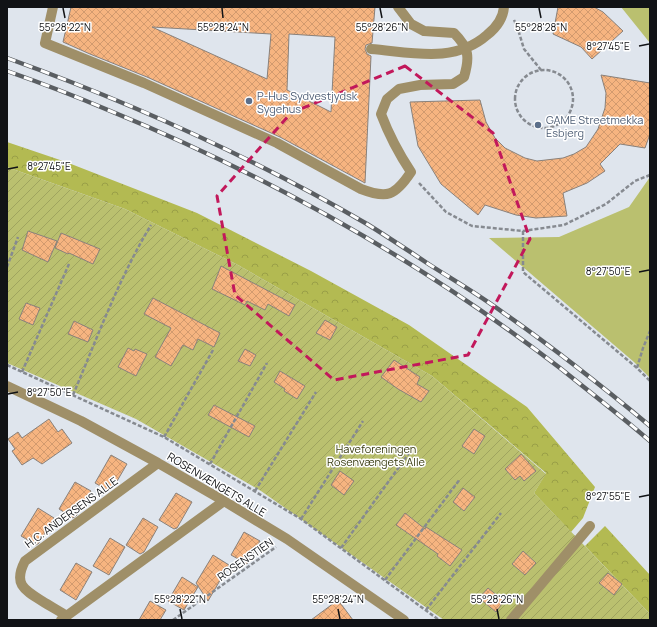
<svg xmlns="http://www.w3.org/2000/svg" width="657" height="627" viewBox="0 0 657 627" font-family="Manrope,sans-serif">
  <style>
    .green { fill: #bac06f }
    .forest { fill: url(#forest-crowns) }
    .garden { fill: url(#garden-furrows) }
    .building { fill: url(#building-cross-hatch); stroke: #89817b; fill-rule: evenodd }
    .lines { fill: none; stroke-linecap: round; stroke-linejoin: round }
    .path { stroke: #868a90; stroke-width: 2.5; stroke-dasharray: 4 2; stroke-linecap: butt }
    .minor { stroke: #9f8f68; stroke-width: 10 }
    .rail-casing { stroke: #5a5e62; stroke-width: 4.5 }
    .rail { stroke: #fff; stroke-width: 3; stroke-dasharray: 9; stroke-linecap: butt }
    .marked { fill: none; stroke: #c2185b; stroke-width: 3; stroke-dasharray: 8 5; stroke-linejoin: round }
    .ticks { fill: none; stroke: #111316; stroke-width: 1.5 }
    .service-dot { fill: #5c6f8a; stroke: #fff; stroke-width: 1.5 }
    .labels { text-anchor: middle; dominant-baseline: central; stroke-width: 3; stroke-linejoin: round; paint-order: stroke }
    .service-label { font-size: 11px; fill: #4e5e75; stroke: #fff; text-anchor: start }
    .park-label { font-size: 11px; fill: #383b0f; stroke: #fff }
    .street-label { font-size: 11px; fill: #111316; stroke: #fff }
    .ticks-label { font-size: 10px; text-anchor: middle; fill: #111316; stroke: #fff; stroke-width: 3; stroke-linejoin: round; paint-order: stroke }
  </style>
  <defs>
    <pattern id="forest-crowns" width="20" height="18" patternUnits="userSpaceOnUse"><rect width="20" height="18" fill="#b3ba52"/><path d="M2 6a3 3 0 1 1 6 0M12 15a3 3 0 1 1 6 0" fill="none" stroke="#999f47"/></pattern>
    <pattern id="garden-furrows" width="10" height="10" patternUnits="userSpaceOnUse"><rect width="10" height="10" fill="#bac06f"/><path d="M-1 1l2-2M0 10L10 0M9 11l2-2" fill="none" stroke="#9fa45f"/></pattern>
    <pattern id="building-cross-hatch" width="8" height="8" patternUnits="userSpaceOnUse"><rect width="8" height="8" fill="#f6b480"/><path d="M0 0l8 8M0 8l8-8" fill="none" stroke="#d29a6e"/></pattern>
  </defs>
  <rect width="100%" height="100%" fill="#dfe5ed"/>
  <path class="green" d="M621,7H650V43Z
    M650,177V378L634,362L489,238L559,237L629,207Z"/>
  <path class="forest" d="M7,142L66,162L197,213L311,271L409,325L527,407L595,487L583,518L571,532L534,493L546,473L432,376L238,265L125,209L7,167Z
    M605,526L650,575V614L585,546Z"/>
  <path class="garden" d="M7,167L125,209L238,265L432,376L546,474L534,493L650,614V620H444L261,491L136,419L7,363Z"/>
  <path class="building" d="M71,7H375L372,43L366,45L365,49L367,54L371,56L365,183L280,137L147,77L90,54L63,42ZM152,27L271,34L267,79ZM289,34L335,37L331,112L287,90Z
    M558,7H594L603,12L623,31L592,59L581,47L553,34Z
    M601,75L650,83V134L645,148L620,144L600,164L605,171L587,183L563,193L567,216L536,218L516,215L485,205L478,215L441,184L418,146L410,102L480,100L486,122L495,138L505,148L525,158L537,161L563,158L574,154L586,147L598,129L605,108L606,93Z
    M28,231L57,241L48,262L22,250Z
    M61,233L100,249L93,264L69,253L68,254L55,248Z
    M221,266L295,305L289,316L268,304L265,310L247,301L245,305L212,289Z
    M153,298L220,333L214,347L198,339L193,350L183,345L171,366L155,357L171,328L144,314Z
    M26,303L40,308L33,325L19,319Z
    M325,320L337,327L330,340L316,333Z
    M74,321L93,330L88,342L68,334Z
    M128,348L134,351L135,349L147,354L136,376L118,367Z
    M245,349L256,355L250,366L238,361Z
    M394,360L420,377L417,384L429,391L421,402L398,389L381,377Z
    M280,371L305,386L297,399L284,391L285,389L274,382Z
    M214,405L255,426L249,437L208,415Z
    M49,419L58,432L62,429L72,443L42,464L33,458L22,465L12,451L15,449L8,439L18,432L22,438Z
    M474,429L485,436L474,454L462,446Z
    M521,454L536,471L524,481L520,476L515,480L505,469Z
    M111,455L127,464L113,488L109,491L95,483Z
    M340,471L354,481L344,495L331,485Z
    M75,482L91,491L77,515L73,518L59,509Z
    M463,488L475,497L464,511L453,502Z
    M176,493L192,502L177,528L174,529L159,520Z
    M38,508L54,518L39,543L36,545L21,536Z
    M405,513L425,529L426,527L462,550L450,566L437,556L438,554L396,525Z
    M143,518L158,527L144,552L140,554L126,545Z
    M244,532L260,541L247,564L231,555Z
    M110,538L125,547L109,575L93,566Z
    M523,551L536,563L525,575L512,564Z
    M213,555L229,565L208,601L196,583Z
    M76,563L92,572L76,600L60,590Z
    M608,573L622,584L614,595L599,583Z
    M182,577L198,587L184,610L168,601Z
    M488,588L504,601L496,612L479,598Z
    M338,600L353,620H311Z
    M150,601L166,610L160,620H139Z"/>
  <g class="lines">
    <path class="path" d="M514,20L517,26L524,49L541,70
      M515 99a29 29 0 1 1 58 0a29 29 0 1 1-58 0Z
      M419,183L446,212L472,226L523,231L564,225L606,204L635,181L650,175
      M523,231V272L637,368L650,381
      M7,267L18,237
      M7,365L164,437L301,519L439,620
      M637,368L643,348L650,331
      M22,372L69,264
      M73,395C97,338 119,278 151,225
      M164,437L213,350
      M210,464L267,363
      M255,491L316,392
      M301,519L363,421
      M341,548L409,453
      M385,580L460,479
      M426,610L501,513
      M173,620L276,547"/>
    <path class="minor" d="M53,7L45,43L144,83L277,143L361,189C387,199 395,196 411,172C399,154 389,135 381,114L387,99L399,89L420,85L453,84L464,77C470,57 469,48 454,33L424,31L411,24L398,7
      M371,49C411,52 454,64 487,35C496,28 503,19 504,7
      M7,386L81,421L158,463L224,501L287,539L404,620
      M67,616C59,611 50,606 42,601C24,590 13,584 25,561L158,463
      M61,620L224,501
      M511,620L590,526"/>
    <g class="rail-casing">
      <path id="rail" d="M7,58C132,103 252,157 367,224C388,237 409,251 430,265C455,281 481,296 505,314C555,349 603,387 650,426
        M7,71C41,83 75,96 108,110C269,176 422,262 560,368C590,392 621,416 650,441"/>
    </g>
    <use href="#rail" class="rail"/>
  </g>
  <path class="marked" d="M405,66L493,133L530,239L468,355L334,380L235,295L217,196L291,113Z"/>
  <path class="ticks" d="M63,8L65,18M222,8L223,18M380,8L382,18M539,8L541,18M639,46L649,44M8,169L18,167M639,272L649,270M8,394L18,392M639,497L649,495M180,609L182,619M338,609L340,619M497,609L499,619"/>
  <g class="service-dot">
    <circle cx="249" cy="101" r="4"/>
    <circle cx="538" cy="125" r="4"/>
  </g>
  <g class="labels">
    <g class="service-label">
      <text x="257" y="95">P-Hus Sydvestjydsk<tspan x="257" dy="13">Sygehus</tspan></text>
      <text x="546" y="119">GAME Streetmekka<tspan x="546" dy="13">Esbjerg</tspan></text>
    </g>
    <g class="park-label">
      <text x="376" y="448">Haveforeningen<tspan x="376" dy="13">Rosenvængets Alle</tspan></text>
    </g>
    <g class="street-label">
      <text transform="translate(217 484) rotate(31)">ROSENVÆNGETS ALLE</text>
      <text transform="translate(71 512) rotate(-36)">H.C. ANDERSENS ALLE</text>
      <text transform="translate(245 559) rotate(-35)">ROSENSTIEN</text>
    </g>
  </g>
  <g class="ticks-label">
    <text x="65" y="31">55°28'22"N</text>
    <text x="223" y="31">55°28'24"N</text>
    <text x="382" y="31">55°28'26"N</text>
    <text x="541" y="31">55°28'28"N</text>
    <text x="608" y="50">8°27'45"E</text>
    <text x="49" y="170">8°27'45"E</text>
    <text x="608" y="275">8°27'50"E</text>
    <text x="49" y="396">8°27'50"E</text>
    <text x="608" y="500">8°27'55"E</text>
    <text x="180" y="603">55°28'22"N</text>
    <text x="338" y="603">55°28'24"N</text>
    <text x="497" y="603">55°28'26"N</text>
  </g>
  <rect width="657" height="627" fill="none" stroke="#111316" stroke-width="16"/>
</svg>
